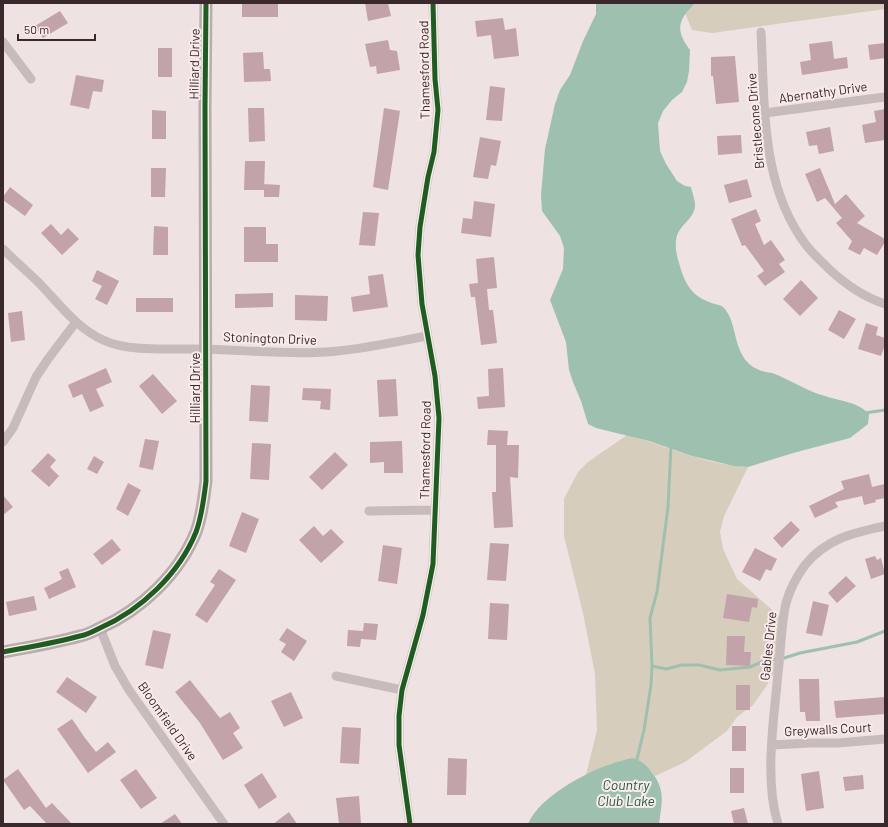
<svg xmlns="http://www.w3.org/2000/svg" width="888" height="827" viewBox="0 0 888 827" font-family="Barlow,sans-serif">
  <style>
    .green { fill: #d6cdbc }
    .water { fill: #9ec0ae }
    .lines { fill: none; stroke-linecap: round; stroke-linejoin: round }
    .stream { stroke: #9ec0ae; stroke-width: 3 }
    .building { fill: #c2a3aa }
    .street { stroke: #c8bbbc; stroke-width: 9 }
    .secondary { stroke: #b8acac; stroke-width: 13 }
    .cycleway-casing { stroke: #faebea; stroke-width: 8 }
    .cycleway { stroke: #1b5e20; stroke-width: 5 }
    .labels { text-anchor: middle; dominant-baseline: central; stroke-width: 4; stroke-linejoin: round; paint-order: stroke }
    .street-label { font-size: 13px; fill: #39292c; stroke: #faebea }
    .water-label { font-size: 14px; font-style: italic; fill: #1d5b40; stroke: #faebea }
  </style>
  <rect width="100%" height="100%" fill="#eee2e2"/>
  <path class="green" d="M681,3H885V9L712,33L692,30Z
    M627,435C667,446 706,465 748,467L724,516L720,532L723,549L737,579L778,615L786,630L781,659L767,685L753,705L737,717L727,731L685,762L655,776L651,771L632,758L622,760L586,775L597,730L595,674L583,613L564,536V499L578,472L588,462Z"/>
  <path class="water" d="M596,3H695C692,7 689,9 686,13C676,26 680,37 690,50L689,71L687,82L682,92L672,100L663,111L658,123L660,151L666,164L677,181L685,186L691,187C692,192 695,199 695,205C695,217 683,223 678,233C674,242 676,254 679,263C684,281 690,295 709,302C713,304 719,304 723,307C739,322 731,357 757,369C762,372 769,372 775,374C792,381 807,391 825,396C840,401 858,402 869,414L868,424L850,438L793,453L748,467L734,466L692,456L649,441L596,428L588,424L581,401L573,382L569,370L566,342L550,300L563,269L564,248L560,236L542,211L541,195L545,149L555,104L560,90L570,75L583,41L596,14Z
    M632,758C640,760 645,764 650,770C666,789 662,801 659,824H528C541,793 600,764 632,758Z"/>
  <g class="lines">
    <path class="stream" d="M865,413L885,410
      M652,666L666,669L682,665H699L720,670L750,667L767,660L781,659L800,653L857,642L885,631
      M636,763L644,730L651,685L652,666L650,618L657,592L668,507L671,446"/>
  </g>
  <path class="building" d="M242,3H278V17H242Z
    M365,3H388L391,16L368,21Z
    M60,11L68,23L43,38L35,26Z
    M503,18L505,30L516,28L519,56L494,59L491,35L477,37L475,21Z
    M388,40L390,50L397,51L400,70L377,74L376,66L370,67L365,44Z
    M832,41L834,59L847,57L848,68L802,75L800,62L811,60L809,44Z
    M885,43V58L870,60L868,45Z
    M158,48H172V77H158Z
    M263,52L264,69H270L271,81L244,82L243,53Z
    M735,56L739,102L716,104L713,76H711V57Z
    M76,75L104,80L102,92L93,91L89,109L70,105Z
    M490,86L505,88L502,121L486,120Z
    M248,108H264L265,141L249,142Z
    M384,108L400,111L388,190L373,187Z
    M885,109V140L865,143L862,125L876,122L874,111Z
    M152,110L166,111V139H152Z
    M830,127L834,151L819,154L817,145L809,146L806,132Z
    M741,135L742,153L718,155L717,136Z
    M480,137L501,141L496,166L491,165L488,179L473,177Z
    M245,161H265L264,190H244Z
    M151,168H166L165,197H151Z
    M820,168L835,204L846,194L865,216L857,223L885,239V242L877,255L864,248L860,255L848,249L852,241L836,223L842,218L825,198L817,202L805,174Z
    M747,179L752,197L729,203L724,185Z
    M264,184L280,185L279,197H264Z
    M10,187L33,205L25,216L3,200V197Z
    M474,201L495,204L491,237L461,233L463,218L472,219Z
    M756,209L761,221L755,224L764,245L771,240L785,260L779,264L785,272L765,286L757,276L764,271L745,245L742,246L731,219Z
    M363,212L379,213L375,246L359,245Z
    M51,224L61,235L68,228L79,239L62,255L41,233Z
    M154,226L168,227V255H153Z
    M244,227H266V244H278V262H244Z
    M494,257L497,288L487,289L489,310H493L497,343L481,345L475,297H471L469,284L478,283L476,259Z
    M97,270L119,281L107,305L95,299L102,286L92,281Z
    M383,274L388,307L353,312L351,297L370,294L368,276Z
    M801,280L818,298L800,316L783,299Z
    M273,293V307L235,308V294Z
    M295,295L328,296L327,321L295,320Z
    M136,298H173V312H136Z
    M839,310L856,319L844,339L828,330Z
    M22,311L25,340L11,342L8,313Z
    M866,323L878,327L876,335L885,338V345L881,356L858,349Z
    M106,368L112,382L96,389L104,406L90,412L82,394L73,398L68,385Z
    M503,368L505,407L478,409L477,397L489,396L488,369Z
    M153,374L177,401L162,414L139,386Z
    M396,379L398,416L379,417L377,380Z
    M251,385L270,386L268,422L249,421Z
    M303,388L331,389L330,410L320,409L321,401L302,400Z
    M488,430L508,431L507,445H519L518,478L510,477L513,527L494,528L492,492H496V445H487Z
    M145,439L159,441L153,470L139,467Z
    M402,441L403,473H384V462L370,463V442Z
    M252,443L271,444L269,480L250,479Z
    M335,452L348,465L322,490L309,477Z
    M48,453L56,460L50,467L59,476L49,487L31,471Z
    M94,456L104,462L97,474L87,469Z
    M869,474L872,487L885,484V498L875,500L876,502L864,505L862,496L835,502L838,507L815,518L809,506L844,489L841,481Z
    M128,483L141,490L128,516L116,509Z
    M3,495L13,507L3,515Z
    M242,512L259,519L246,553L229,546Z
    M791,521L800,530L782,548L773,538Z
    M314,526L323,536L331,529L344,542L321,563L299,540Z
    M112,539L121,550L102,565L93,554Z
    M490,543L509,544L506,581L487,580Z
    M383,545L402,548L397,584L378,581Z
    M755,548L777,559L771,571L766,569L760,581L742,572Z
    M875,556L877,560L881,558L885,574L871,579L865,559Z
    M68,568L76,587L49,599L44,588L62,579L59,572Z
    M219,569L236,580L207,623L195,615L215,585L210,582Z
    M846,576L856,586L837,603L828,593Z
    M727,594L758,599L757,608L752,607L749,622L723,618Z
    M34,596L37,610L9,616L6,602Z
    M813,601L829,605L822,636L806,633Z
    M490,603L509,604L507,640L488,639Z
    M364,623L378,624L376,640L361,639L360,647L347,646L348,630L363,631Z
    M287,628L307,641L294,661L281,652L286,644L279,640Z
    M153,630L171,634L163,669L145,665Z
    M727,636H745L744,652H751L750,666L726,665Z
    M67,677L97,697L86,713L56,692Z
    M799,679H819L820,721H806L805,712H800Z
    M190,680L220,718L230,712L240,728L233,733L243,748L223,760L200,723L175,692Z
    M736,685H750V710H736Z
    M291,692L303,718L284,727L271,701Z
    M885,697V714L836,718L834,701Z
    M72,719L85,738L96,752L108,742L116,752L88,773L57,729Z
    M732,726H746V751H732Z
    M342,727L361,728L359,764L340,763Z
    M448,758L467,759L466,795H447Z
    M730,768H744V793H730Z
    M18,769L46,808L52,803L72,824H47L30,806L24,810L3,780Z
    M136,769L157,798L141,809L120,780Z
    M819,771L824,808L806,811L801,774Z
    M262,773L277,797L259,809L244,785Z
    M863,775L864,789L845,791L843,777Z
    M359,796L361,824H339L336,798Z
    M744,808L748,824H734L731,811Z
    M289,812L297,824H273Z
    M175,814L182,824H160Z"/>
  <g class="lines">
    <path class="street" d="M761,32C765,104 760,184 806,245C813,254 821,261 829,269C845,284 864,297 885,304
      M3,42L31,79
      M765,113L885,97
      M3,249C15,261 28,272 40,284C60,305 77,328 103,340C130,353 175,348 205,349C245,350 286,355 326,352C360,350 394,342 427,336
      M3,442L13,428L36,377L48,359L76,322
      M369,511L435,510
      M100,628L115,666L129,690L224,824
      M336,676L402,690
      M772,745L810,743H838L885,739
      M410,824L399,745V716L402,690L423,615L433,564L439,418L435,376L422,304L418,255L420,227L428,177L434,152L438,110L435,79L433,3
      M778,824C764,779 774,719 778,673C781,650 781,625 786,603C790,589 797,576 805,565C827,538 853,533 885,526"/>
    <path class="secondary" d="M3,652C29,647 55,643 80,636C87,635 94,631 100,628C141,610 179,574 196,532C202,516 204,498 206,481L205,106L206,3"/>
    <g class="cycleway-casing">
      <path id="cycleway" d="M3,652C29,647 55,643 80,636C87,635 94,631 100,628C141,610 179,574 196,532C202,516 204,498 206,481L205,106L206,3
        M410,824L399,745V716L402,690L423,615L433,564L439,418L435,376L422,304L418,255L420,227L428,177L434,152L438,110L435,79L433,3"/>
    </g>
    <use href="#cycleway" class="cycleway"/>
  </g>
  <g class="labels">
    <g class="street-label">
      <text transform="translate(194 64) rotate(-89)">Hilliard Drive</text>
      <text transform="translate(424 70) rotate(-91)">Thamesford Road</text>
      <text transform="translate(823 92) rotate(-8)">Abernathy Drive</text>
      <text transform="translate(755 121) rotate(-95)">Bristlecone Drive</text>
      <text transform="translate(270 338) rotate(2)">Stonington Drive</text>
      <text transform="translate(195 388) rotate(-90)">Hilliard Drive</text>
      <text transform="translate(425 450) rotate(-89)">Thamesford Road</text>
      <text transform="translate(768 646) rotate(-84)">Gables Drive</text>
      <text transform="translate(168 721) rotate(55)">Bloomfield Drive</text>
      <text transform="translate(828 729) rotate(-3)">Greywalls Court</text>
    </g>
    <g class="water-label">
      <text x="626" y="784">Country<tspan x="626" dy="16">Club Lake</tspan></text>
    </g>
  </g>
  <rect width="888" height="827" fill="none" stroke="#39292c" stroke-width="8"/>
  <path d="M18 34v6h77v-6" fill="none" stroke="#39292c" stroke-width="2"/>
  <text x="24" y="34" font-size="12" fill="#39292c" stroke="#faebea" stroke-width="3" paint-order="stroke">50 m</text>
</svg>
